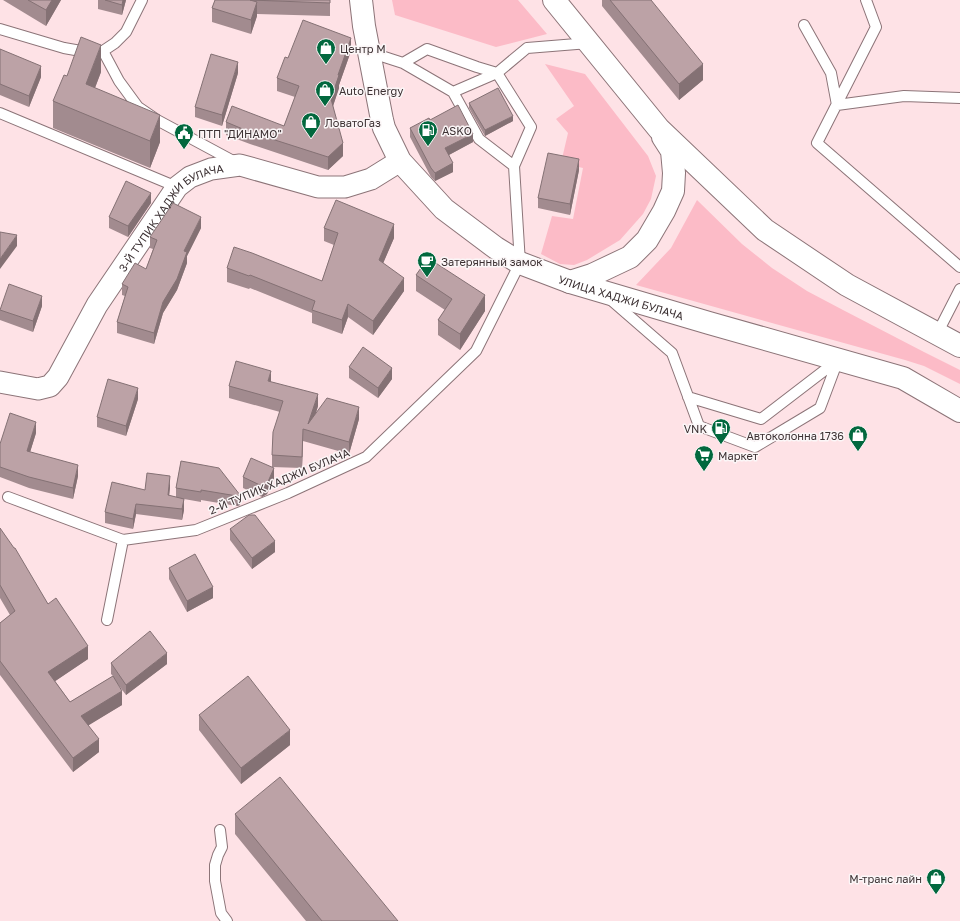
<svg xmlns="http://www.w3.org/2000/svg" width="960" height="921" viewBox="0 0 960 921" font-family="'Golos Text',sans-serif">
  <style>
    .green { fill: #fcbbc7 }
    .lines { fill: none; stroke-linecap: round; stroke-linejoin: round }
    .lane-casing { stroke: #8c7478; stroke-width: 12 }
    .street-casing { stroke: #8c7478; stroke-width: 23 }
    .primary-casing { stroke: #8c7478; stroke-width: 24 }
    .lane { stroke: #fff; stroke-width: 10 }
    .street { stroke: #fff; stroke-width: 21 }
    .primary { stroke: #fff; stroke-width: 22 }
    .wall { fill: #a28b8f }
    .shaded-wall { fill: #847174 }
    .building { fill: #bca2a6; stroke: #847174 }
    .labels { text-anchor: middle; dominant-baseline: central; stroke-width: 3; stroke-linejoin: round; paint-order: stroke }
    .poi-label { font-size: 11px; fill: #3c3133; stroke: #fbf6f7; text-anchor: start }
    .street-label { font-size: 11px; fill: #3c3133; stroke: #fbf6f7 }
  </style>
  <rect width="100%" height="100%" fill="#fee2e6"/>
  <path class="green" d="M392,0H518L547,34L496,47L395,15Z
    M545,64L585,74L648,156L656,176L651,199L643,214L620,240L587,260L574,265L560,264L541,254L552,216L573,219L583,168L561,163L568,133L556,119L574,106Z
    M697,200L742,244L772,268L807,291L843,310L924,352L960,370V384L924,366L905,360L636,285L671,248Z"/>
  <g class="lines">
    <g class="lane-casing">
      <path id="lane" d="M142,0L126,32L115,43L103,51L119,81L138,107L157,120L235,162
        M866,0L876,27L817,143L960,267
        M804,25L831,73L837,105L904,96L960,98
        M0,29L64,48L81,51H89
        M403,63L453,92L479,139L514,166
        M453,92L497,73L527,48L589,43
        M0,113L177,187
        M611,300L672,353L699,426L755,447L820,408L838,360
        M937,334L960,289
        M688,397L761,419L838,360
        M8,497L123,540L196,530L288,493L366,457L476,351L520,263L514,166L531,127L497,73L477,67L427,49L403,63L369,52
        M107,620L123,540
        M220,830L222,847L218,855L215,865V881L221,913L227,921"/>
    </g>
    <g class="street-casing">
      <g id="street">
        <path id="s1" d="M0,382L38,389L50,386L58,377L97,305L177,187L190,177L211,169L240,165L318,187H345L371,179L400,161"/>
      </g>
    </g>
    <g class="primary-casing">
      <g id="primary">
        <path id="s2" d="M361,0L364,26L382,120L384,128L400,161L444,209L496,248L520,263L570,282L709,323L903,378L960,411"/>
        <path d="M554,0L659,129L765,230L847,285L960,346"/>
        <path d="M570,282L592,275L630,257L647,240L664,211L673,191L674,173L672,151L663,137"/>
      </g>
    </g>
    <use href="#lane" class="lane"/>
    <use href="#street" class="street"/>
    <use href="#primary" class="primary"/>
  </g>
  <path class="wall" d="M3,0H61L46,26Z
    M98,0H126L122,15L98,9Z
    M215,0H330V16L257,14V16L251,34L212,22V8Z
    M602,0H651L703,80L679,100L602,6Z
    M0,49L41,77L29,107L0,95Z
    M351,51L339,85V88L333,106L343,156L328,170L250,144L226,135V122L284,126L295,97L277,91V78L288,58Z
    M101,72L95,88L160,142L150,168L53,128V101L67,76Z
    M238,73L222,126L195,117V107Z
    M469,103L513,121L485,136L469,108Z
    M430,120L473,142L449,155L453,172L435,181L431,177L410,137V128Z
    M579,170L570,215L538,208V198Z
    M151,203L128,237L109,228V217Z
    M201,228L187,256V263L177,290L163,313L154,344L117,333V322L125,296L122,295V284L146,269L153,249L150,248V237Z
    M324,228L394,238L383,263L404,291L373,335L348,317L342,334L312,323V313L250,288L249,289L227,282V268L322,281L334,245L324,241Z
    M416,275L485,311L460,350L438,335V320L445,310L416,291Z
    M42,306L33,332L0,320V310Z
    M349,367L392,379L378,398L349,378Z
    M271,382L318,406L316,413L359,419L349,454L303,441L302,468L272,467V455L280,412L229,398V386Z
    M138,399L126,436L97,427V417Z
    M36,433L30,452L78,476L73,499L29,488L0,477V444Z
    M181,461L240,495V505L237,506L201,500V502L184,499V510L182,520L136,514L133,529L105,523V512L145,490L170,487L169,496L176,497V488Z
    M243,477L274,479L267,494L262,497L243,488Z
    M0,528L48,604L88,659L55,681L70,702L113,676L111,674V663L167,664L126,695L117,683L122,705L88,725L99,752L73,772L0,675V623L10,615L0,598Z
    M230,529L275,552L252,569L230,540Z
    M169,568L213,598L187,612L169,579Z
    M199,715L290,745L241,784L199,730Z
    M235,814L398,921H306L235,834Z"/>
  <path class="shaded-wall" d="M52,0H61L46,26V10Z
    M123,0H126L122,15V5Z
    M257,2V16L251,34V20Z
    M351,38V51L339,85V88L331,112V99L338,75Z
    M101,45V72L86,111V84Z
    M238,62V73L222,126V115Z
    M703,64V80L679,100V84Z
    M41,66V77L29,107V96Z
    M160,115V142L150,168V141Z
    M513,116V121L485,136V130Z
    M473,134V142L445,157V148Z
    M343,143V156L328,170V157Z
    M579,159V170L570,215V204Z
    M453,163V172L435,181V173Z
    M151,193V203L128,237V226Z
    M201,217V228L187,256V263L177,290L163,313L154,344V333L163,302L184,251Z
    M394,224V238L379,273V260Z
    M17,235V246L0,269V259Z
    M404,278V291L373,335V321Z
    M485,295V311L460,350V334Z
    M42,296V306L33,332V321Z
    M348,304V317L342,334V320Z
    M392,368V379L378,398V388Z
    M271,371V383L268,381Z
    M138,388V399L126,436V426Z
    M318,394V406L310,431L308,424Z
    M359,407V419L349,454V442Z
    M36,422V433L27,462V451Z
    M303,429V441L302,468V457Z
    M78,465V476L73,499V488Z
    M274,468V479L267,494L262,497V486Z
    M170,476V487L168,506V495Z
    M240,495V505L237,506V496Z
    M184,499V510L182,520V509Z
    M136,504V514L133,529V519Z
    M275,541V552L252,569V558Z
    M213,587V598L187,612V601Z
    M88,646V659L48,686V672Z
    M167,653V664L126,695V685Z
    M122,691V705L81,730V716Z
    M290,730V745L241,784V768Z
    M99,739V752L73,772V758Z"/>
  <path class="building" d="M28,0H52L46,10Z
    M105,0H123L122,5Z
    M215,0H330V3L250,0L257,2L251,20L212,8Z
    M610,0H651L703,64L679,84Z
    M303,20L351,38L338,75H339L331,99L343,143L328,157L250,132L226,122L232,106L284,126L299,86L277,78L285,57L288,58Z
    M81,37L101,45L86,84L160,115L150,141L53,101L64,75L67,76Z
    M0,49L41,66L29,96L0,84Z
    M211,54L238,62L222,115L195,107Z
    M498,88L513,116L485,130L469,103Z
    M458,105L473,134L445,148L453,163L435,173L431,168L410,128L429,118L430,120Z
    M548,153L579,159L570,204L538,198Z
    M126,181L151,193L128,226L109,217Z
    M336,200L394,224L379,260L404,278L373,321L348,304L342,320L312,310L315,301L250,275L249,276L227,268L234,247L252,253L322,281L338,233L324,228Z
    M173,203L201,217L184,251L187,252L177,279L163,302L154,333L117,322L128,287L122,284L135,263L146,269L157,240L150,237Z
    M0,232L17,235L0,259Z
    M428,258L485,295L460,334L438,320L452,299L416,275Z
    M9,284L42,296L33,321L0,310Z
    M363,347L392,368L378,388L349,367Z
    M236,361L271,371L268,381L318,394L308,424L327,398L359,407L349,442L303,429L302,457L272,455L273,432L283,401L229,386Z
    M108,379L138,388L126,426L97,417Z
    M10,413L36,422L27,451L78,465L73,488L29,477L0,467V444Z
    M251,458L274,468L267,484L262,486L243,477Z
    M181,461L219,468L240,495L237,496L201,490V492L176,488Z
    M147,473L170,476L168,495L184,499L182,509L136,504L133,519L105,512L112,482L145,490Z
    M249,515H255L275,541L252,558L230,529Z
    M0,528L14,548H15L48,604L56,598L88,646L48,672L70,702L113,676L122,691L81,716L99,739L73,758L0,661V623L15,611L0,585Z
    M195,554L213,587L187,601L169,568Z
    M150,631L167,653L126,685L111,663Z
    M248,676L290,730L241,768L199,715Z
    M280,777L398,921H322L235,814Z"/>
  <defs>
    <g id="shop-pin" transform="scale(1)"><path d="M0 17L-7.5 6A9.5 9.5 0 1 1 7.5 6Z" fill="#02683e" stroke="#fbf6f7"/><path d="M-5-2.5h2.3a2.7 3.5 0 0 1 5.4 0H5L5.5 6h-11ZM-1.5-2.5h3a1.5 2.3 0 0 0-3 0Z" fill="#fff"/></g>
    <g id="fuel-pin" transform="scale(1)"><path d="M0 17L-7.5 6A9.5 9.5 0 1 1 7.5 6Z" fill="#02683e" stroke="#fbf6f7"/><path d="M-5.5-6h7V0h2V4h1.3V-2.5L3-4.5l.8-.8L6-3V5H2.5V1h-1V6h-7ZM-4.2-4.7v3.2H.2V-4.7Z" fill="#fff"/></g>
    <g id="civic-pin" transform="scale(1)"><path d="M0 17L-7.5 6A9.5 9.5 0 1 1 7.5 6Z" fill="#02683e" stroke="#fbf6f7"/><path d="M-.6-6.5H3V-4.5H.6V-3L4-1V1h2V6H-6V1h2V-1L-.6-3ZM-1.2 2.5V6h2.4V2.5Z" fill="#fff"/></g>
    <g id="cafe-pin" transform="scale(1)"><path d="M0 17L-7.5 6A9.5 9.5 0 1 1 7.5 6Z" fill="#02683e" stroke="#fbf6f7"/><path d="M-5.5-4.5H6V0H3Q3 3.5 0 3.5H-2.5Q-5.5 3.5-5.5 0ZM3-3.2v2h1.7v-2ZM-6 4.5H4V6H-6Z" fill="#fff"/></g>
    <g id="supermarket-pin" transform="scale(1)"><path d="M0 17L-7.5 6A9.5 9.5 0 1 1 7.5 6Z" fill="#02683e" stroke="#fbf6f7"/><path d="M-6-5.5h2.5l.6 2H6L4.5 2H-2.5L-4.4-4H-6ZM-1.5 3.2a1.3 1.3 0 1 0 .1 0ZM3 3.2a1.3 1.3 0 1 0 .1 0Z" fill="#fff"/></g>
  </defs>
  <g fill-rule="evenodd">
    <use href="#shop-pin" x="326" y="48"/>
    <use href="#shop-pin" x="325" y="90"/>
    <use href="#shop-pin" x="311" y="122"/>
    <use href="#fuel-pin" x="428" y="130"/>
    <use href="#civic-pin" x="184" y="133"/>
    <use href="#cafe-pin" x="427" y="261"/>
    <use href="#fuel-pin" x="721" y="428"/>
    <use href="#shop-pin" x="858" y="435"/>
    <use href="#supermarket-pin" x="704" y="455"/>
    <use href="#shop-pin" x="936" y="878"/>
  </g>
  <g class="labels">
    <g class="poi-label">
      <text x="340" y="48">Центр М</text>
      <text x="339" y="90">Auto Energy</text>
      <text x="325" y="122">ЛоватоГаз</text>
      <text x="442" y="130">ASKO</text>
      <text x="198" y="133">ПТП "ДИНАМО"</text>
      <text x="441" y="261">Затерянный замок</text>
      <text x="707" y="428" text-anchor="end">VNK</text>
      <text x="844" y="435" text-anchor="end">Автоколонна 1736</text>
      <text x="718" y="455">Маркет</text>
      <text x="922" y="878" text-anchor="end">М-транс лайн</text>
    </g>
    <g class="street-label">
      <text stroke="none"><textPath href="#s1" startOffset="263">3-Й ТУПИК ХАДЖИ БУЛАЧА</textPath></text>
      <text stroke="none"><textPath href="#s2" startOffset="432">УЛИЦА ХАДЖИ БУЛАЧА</textPath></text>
      <text transform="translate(279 481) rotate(-23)">2-Й ТУПИК ХАДЖИ БУЛАЧА</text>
    </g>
  </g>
</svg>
